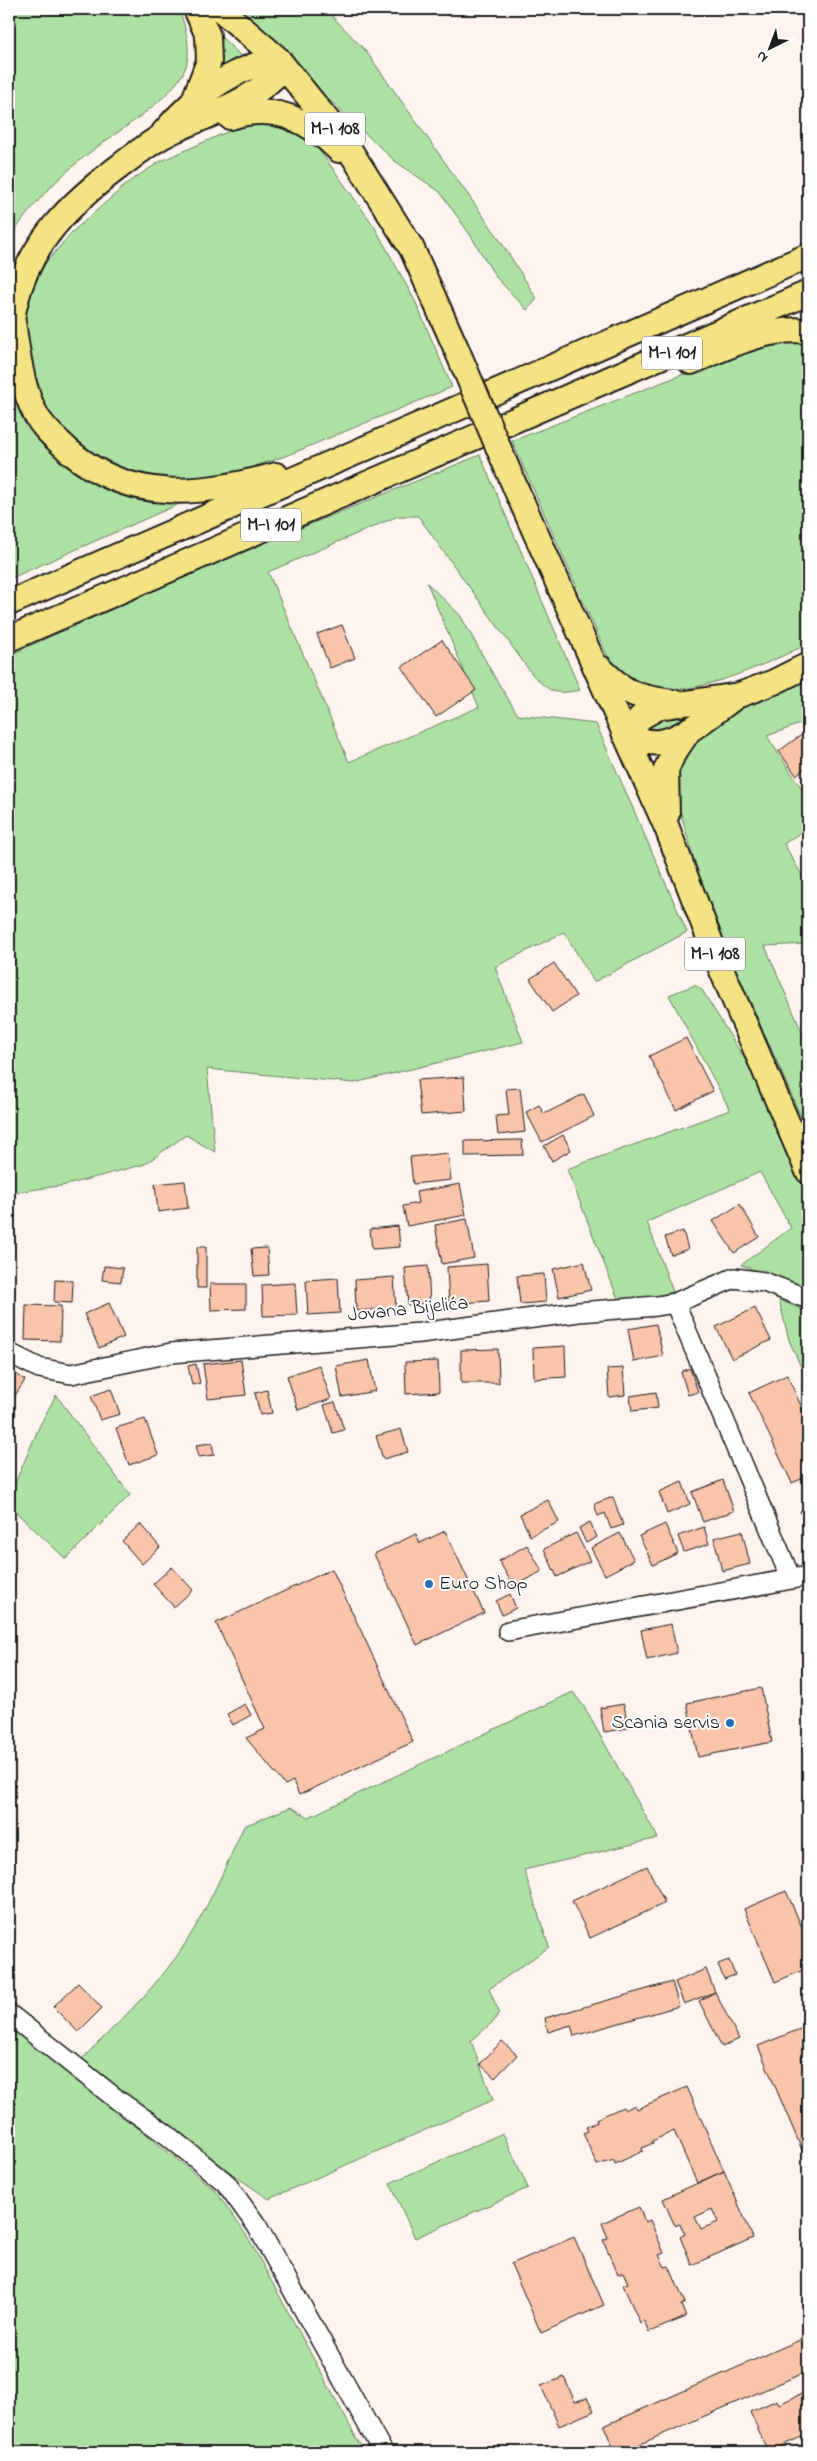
<svg xmlns="http://www.w3.org/2000/svg" width="817" height="2461" viewBox="0 0 817 2461" font-family="'Indie Flower',sans-serif">
  <style>
    .green { fill: #ade1a3; stroke: #647e60 }
    .building { fill: #f9c4aa; stroke: #1c1c1c; fill-rule: evenodd }
    .lines { fill: none; stroke-linecap: round; stroke-linejoin: round }
    .minor-casing { stroke: #1c1c1c; stroke-width: 22 }
    .major-casing { stroke: #1c1c1c; stroke-width: 28 }
    .minor { stroke: #fff; stroke-width: 19 }
    .major { stroke: #f4e382; stroke-width: 24 }
    .major-bridge-casing { stroke: #1c1c1c; stroke-width: 28; stroke-linecap: butt }
    .major-bridge { stroke: #f4e382; stroke-width: 24 }
    .poi-dot { fill: #1f6fb2; stroke: #fff; stroke-width: 2 }
    .labels { text-anchor: middle; dominant-baseline: central; stroke-width: 4; stroke-linejoin: round; paint-order: stroke }
    .shield { fill: #fff; stroke: #606060; stroke-width: 1 }
    .shield-label { font-size: 19px; font-weight: bold; fill: #1c1c1c }
    .street-label { font-size: 20px; fill: #1c1c1c; stroke: #fff }
    .poi-label { font-size: 20px; fill: #1c1c1c; stroke: #fff; text-anchor: start }
  </style>
  <rect width="100%" height="100%" fill="#fef3ee"/>
  <filter id="ink" filterUnits="userSpaceOnUse"><feTurbulence type="fractalNoise" baseFrequency=".02" numOctaves="2"/><feDisplacementMap in="SourceGraphic" scale="10" xChannelSelector="R" yChannelSelector="G"/><feConvolveMatrix kernelMatrix="1 2 1 2 8 2 1 2 1" color-interpolation-filters="sRGB"/></filter>
  <g filter="url(#ink)">
    <path class="green" d="M9,9H179C186,29 194,55 182,75C165,104 116,132 89,153C58,177 29,207 9,240Z
      M239,9H325L365,50L498,237L537,299L527,310L495,276L471,236L440,192L395,161L315,87Z
      M213,29L242,57L212,81Z
      M254,120H269L310,138L328,162L374,226L415,301L452,387L288,455L208,482L163,483L110,467L74,444L47,410L27,350L25,304L45,264L71,233L129,182L159,162Z
      M808,337V644C770,662 685,703 643,686C626,679 616,667 606,653L512,441L763,343Z
      M9,374L44,438L186,501L9,579Z
      M480,455L580,690C553,695 551,693 532,674L418,516H398L268,572L349,762L479,707L427,583L460,615L494,676L518,715L596,724L687,932L594,982L564,932L495,967L523,1042L354,1083L207,1069L215,1152L186,1135L145,1164L66,1185L9,1193V655L230,557Z
      M808,676V721L767,736L808,798V827L784,844L808,886V944L765,946L808,1046V1133L736,969L700,880L675,793L674,778L688,742L703,728Z
      M688,712L696,715C682,721 665,734 649,728V723L655,719Z
      M695,985L702,990L758,1081L808,1193V1289L741,1265L791,1228L760,1172L647,1222L673,1292L620,1304L567,1169L730,1110L669,995Z
      M779,1300L808,1312V1383L789,1340Z
      M56,1395L130,1495L66,1559L18,1514L9,1502V1489L16,1481L40,1425Z
      M573,1692L584,1707L658,1838L524,1870L549,1947L489,1989L499,2012L494,2021L471,2041L493,2100L269,2199L235,2176L81,2060C113,2028 151,1992 177,1956C205,1916 224,1870 244,1826L291,1807L309,1817Z
      M9,2024L215,2190L247,2236L364,2452H9Z
      M503,2133L528,2188L415,2238L390,2183Z"/>
    <path class="building" d="M342,625L355,658L330,668L317,634Z
      M442,640L476,690L436,717L402,667Z
      M804,733L808,739V766L796,775L779,751Z
      M554,963L576,996L552,1012L530,979Z
      M686,1038L713,1091L676,1110L649,1056Z
      M464,1077L466,1111L421,1115L417,1080Z
      M520,1088L525,1132L498,1135L496,1116L509,1115L506,1089Z
      M584,1094L594,1116L542,1142L526,1112L539,1105L544,1114Z
      M563,1135L571,1150L552,1161L544,1146Z
      M522,1140L523,1155L465,1156V1141Z
      M448,1153L451,1180L413,1184L410,1157Z
      M185,1181L188,1208L158,1212L155,1184Z
      M460,1184L466,1215L407,1226L403,1206L418,1203L416,1192Z
      M740,1204L759,1237L734,1253L713,1221Z
      M467,1219L474,1258L442,1264L435,1225Z
      M398,1226L400,1247L372,1249L370,1229Z
      M683,1231L688,1249L671,1255L665,1237Z
      M197,1247H206V1288H197Z
      M267,1248L269,1275L254,1276L251,1249Z
      M584,1262L591,1290L559,1297L553,1269Z
      M487,1264L489,1301L449,1304L447,1267Z
      M104,1266L123,1268L121,1282L102,1280Z
      M428,1266L430,1303L408,1305L405,1268Z
      M544,1274L546,1302L520,1304L517,1276Z
      M394,1277L396,1308L356,1311L355,1280Z
      M338,1278L340,1313L308,1315L306,1280Z
      M55,1280L73,1281L72,1303L54,1302Z
      M295,1283L297,1315L263,1316L262,1285Z
      M210,1284H246V1309L211,1310Z
      M109,1303L124,1337L99,1348L84,1314Z
      M26,1305L61,1306L60,1341L25,1340Z
      M755,1308L771,1340L732,1359L716,1327Z
      M656,1324L663,1356L634,1362L628,1329Z
      M565,1346L566,1377L534,1379L533,1348Z
      M498,1349L499,1383H461V1350Z
      M241,1360L246,1395L208,1399L203,1364Z
      M369,1360L375,1391L342,1397L336,1366Z
      M438,1361L439,1392L406,1394L405,1362Z
      M196,1364L200,1383L192,1385L188,1366Z
      M319,1365L331,1399L298,1410L287,1376Z
      M623,1368L625,1395L609,1397L607,1369Z
      M690,1368L698,1392L688,1395L681,1372Z
      M9,1369L25,1380L9,1405Z
      M787,1375L808,1421V1476L792,1483L749,1393Z
      M111,1389L120,1414L100,1420L91,1396Z
      M267,1390L272,1413L260,1415L255,1393Z
      M656,1392L658,1408L632,1411L630,1396Z
      M335,1402L344,1430L333,1433L324,1405Z
      M145,1419L158,1455L129,1465L116,1428Z
      M401,1429L408,1452L383,1459L376,1436Z
      M212,1443L214,1455L199,1457L196,1445Z
      M723,1480L734,1511L703,1522L692,1492Z
      M682,1482L690,1504L667,1514L659,1492Z
      M613,1497L623,1525L611,1529L605,1513L598,1516L594,1504Z
      M548,1500L559,1522L530,1536L520,1514Z
      M808,1508V1531L800,1511Z
      M590,1522L597,1537L586,1543L579,1528Z
      M140,1524L160,1547L142,1564L122,1541Z
      M665,1524L678,1553L653,1565L639,1536Z
      M704,1527L709,1544L684,1552L678,1536Z
      M445,1531L484,1613L417,1645L374,1554L416,1534L420,1543Z
      M742,1531L750,1564L722,1571L714,1538Z
      M576,1533L590,1561L557,1577L544,1549Z
      M620,1533L634,1560L605,1575L591,1548Z
      M527,1545L542,1571L514,1587L499,1561Z
      M172,1567L193,1590L174,1607L153,1584Z
      M332,1569L413,1742L299,1795L293,1781L285,1785L246,1738L265,1729L216,1623Z
      M510,1594L516,1608L502,1615L496,1601Z
      M671,1624L677,1653L647,1660L641,1630Z
      M761,1688L772,1742L698,1757L687,1703Z
      M245,1704L251,1715L233,1725L227,1714Z
      M624,1704L628,1728L604,1732L600,1708Z
      M647,1866L665,1903L590,1938L572,1901Z
      M786,1891L808,1941V1968L775,1982L744,1909Z
      M729,1960L735,1975L724,1979L718,1964Z
      M706,1969L715,1992L684,2004L675,1982Z
      M672,1982L679,2006L574,2036L571,2025L548,2032L545,2018Z
      M78,1983L102,2008L78,2032L53,2007Z
      M715,1992L739,2039L722,2047L699,2001Z
      M800,2029L808,2049V2054L801,2057L808,2074V2156L805,2157L758,2046Z
      M502,2041L517,2055L495,2078L480,2064Z
      M687,2087L724,2171L697,2183L674,2131L652,2141L653,2143L642,2148L643,2151L615,2164L614,2160L597,2165L583,2133L588,2131L586,2127L597,2122L596,2119L623,2107L625,2110L635,2105L637,2109Z
      M724,2171L753,2238L692,2265L680,2237L685,2234L680,2224L675,2226L663,2199ZM712,2209L718,2222L701,2229L695,2217Z
      M639,2207L645,2222L650,2220L664,2253L659,2255L665,2267L669,2266L685,2303L681,2305L686,2317L649,2332L644,2321L640,2323L623,2285L628,2283L623,2272L618,2274L603,2240L608,2238L602,2223Z
      M574,2237L604,2305L541,2333L511,2264Z
      M802,2339L808,2352V2371L622,2452H615L604,2426Z
      M564,2377L575,2402L587,2397L594,2411L559,2426L541,2386Z
      M808,2391V2434L768,2452L750,2412L777,2400L779,2404Z"/>
    <g class="lines">
      <g class="minor-casing">
        <path id="minor" d="M675,1303L791,1579
          M9,1353L39,1368L71,1374L171,1353L420,1333L579,1312L657,1306L675,1303L734,1278L764,1282L808,1299
          M508,1631L808,1576
          M9,2014L119,2101L167,2135L226,2183L257,2226L383,2452"/>
      </g>
      <g class="major-casing">
        <path id="major" d="M220,9L278,59L344,141L412,249L456,348
          M194,100L209,61L208,36L196,9
          M230,117C273,103 308,119 339,150
          M164,132C194,97 231,68 278,59
          M13,322C18,353 21,387 36,415C44,430 57,439 69,451C131,504 203,495 276,475
          M10,337C12,326 12,315 15,304C29,242 72,202 120,166C133,156 147,145 161,137C207,112 246,109 284,67
          M691,362C727,347 768,326 808,331
          M516,489L667,828L719,964L808,1171
          M9,603L808,256
          M9,639L808,293
          M600,668C627,695 636,697 673,702
          M625,735L641,717L659,707L739,695L774,682L808,665
          M625,735C636,738 649,744 660,742C684,739 715,711 735,697
          M667,814L666,770L673,754L690,729"/>
      </g>
      <use href="#minor" class="minor"/>
      <use href="#major" class="major"/>
      <g class="major-bridge-casing">
        <path id="major-bridge" d="M456,348L516,489"/>
      </g>
      <use href="#major-bridge" class="major-bridge"/>
    </g>
  </g>
  <g class="poi-dot">
    <circle cx="429" cy="1584" r="5"/>
    <circle cx="730" cy="1723" r="5"/>
  </g>
  <g class="labels">
    <g class="shield">
      <rect x="305" y="112.5" width="60" height="33" rx="4"/>
      <rect x="642" y="336.5" width="60" height="33" rx="4"/>
      <rect x="241" y="508.5" width="60" height="33" rx="4"/>
      <rect x="685" y="937.5" width="60" height="33" rx="4"/>
    </g>
    <g class="shield-label">
      <text x="335" y="129">M-I 108</text>
      <text x="672" y="353">M-I 101</text>
      <text x="271" y="525">M-I 101</text>
      <text x="715" y="954">M-I 108</text>
    </g>
    <g class="street-label">
      <text transform="translate(408 1310) rotate(-6)">Jovana Bijelića</text>
    </g>
    <g class="poi-label">
      <text x="439" y="1584">Euro Shop</text>
      <text x="720" y="1723" text-anchor="end">Scania servis</text>
    </g>
  </g>
  <rect width="817" height="2461" fill="none" stroke="#fff" stroke-width="30"/>
  <rect x="15" y="15" width="787" height="2431" fill="none" stroke="#1c1c1c" stroke-width="2" filter="url(#ink)"/>
  <g transform="translate(770 48) rotate(222)" stroke="#ffffff" stroke-width="4" paint-order="stroke">
  <path d="M0-4L9 19L0 12L-9 19Z" fill="#1c1c1c"/>
  <text y="-8" font-size="14" font-weight="bold" text-anchor="middle" fill="#1c1c1c">N</text>
  </g>
</svg>
